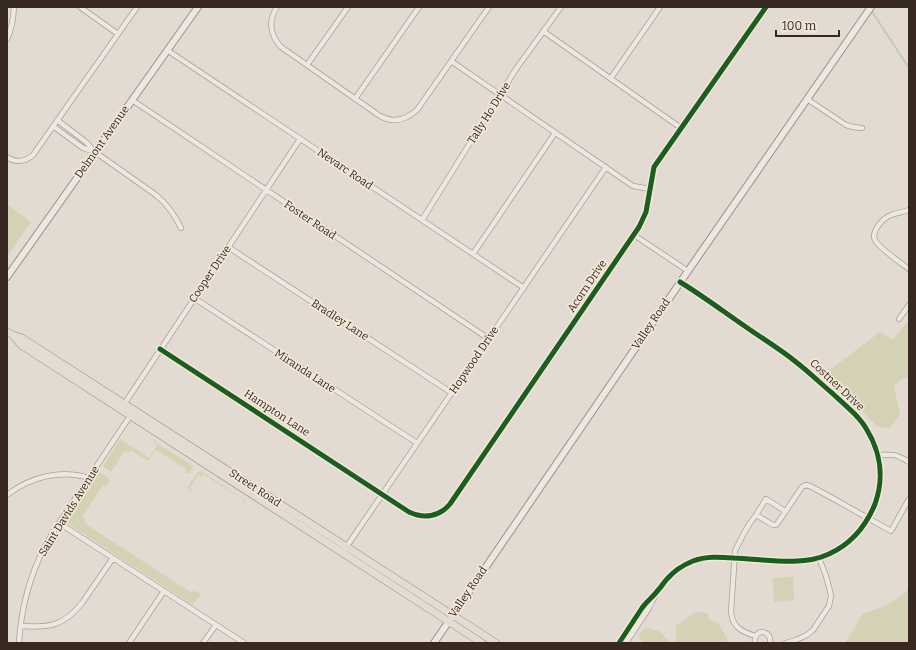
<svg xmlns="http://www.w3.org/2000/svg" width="916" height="650" viewBox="0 0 916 650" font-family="Bitter,serif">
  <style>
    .green { fill: #d4d1b4 }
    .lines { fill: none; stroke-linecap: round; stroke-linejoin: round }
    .stream { stroke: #bac7be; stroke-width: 1.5 }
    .street-casing { stroke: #a9a199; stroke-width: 6 }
    .secondary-casing { stroke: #999089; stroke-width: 8 }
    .primary-casing { stroke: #8e8780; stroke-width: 8 }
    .street { stroke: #ece7e1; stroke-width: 4.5 }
    .secondary { stroke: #ece7e1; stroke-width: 6 }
    .primary { stroke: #e3dcd3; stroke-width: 7 }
    .cycleway-casing { stroke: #f3e7d8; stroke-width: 8 }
    .cycleway { stroke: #1b5e20; stroke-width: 5 }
    .labels { text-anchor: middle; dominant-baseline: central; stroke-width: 3.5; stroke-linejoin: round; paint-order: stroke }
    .street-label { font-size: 11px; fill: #372921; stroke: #f3e7d8 }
  </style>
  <rect width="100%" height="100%" fill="#e3dbd1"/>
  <path class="green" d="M7,204L31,222L7,257Z
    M909,320V380L904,377L894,386L900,415L889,428L877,426L845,395L823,379L827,372L880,332L893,340Z
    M154,438L158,444L193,466L192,469L189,473H186L185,472L186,469L156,450L148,461L131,450L128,453L125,451L111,472L103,466L120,439L149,458L157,446L156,443L153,441Z
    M201,471L245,500L244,504H243V503L244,500L203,474L201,477L198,475L190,488L192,490L190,491L188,489V486L197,473Z
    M99,472L109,478L110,481L106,486L103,485L82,517L86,519L84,523L192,593L194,590L201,594L193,605L67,523L66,521Z
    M793,577L794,600L774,602L773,578Z
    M909,585V643H845L863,614L887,605L906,592Z
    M696,612L707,613L709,619L718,623L727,638V643H676V626Z
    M645,627L659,631L671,643H643L638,636Z"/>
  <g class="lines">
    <path class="stream" d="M871,10L909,68"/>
    <g class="street-casing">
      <path id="street" d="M80,7L118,34
        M277,7C268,21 270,35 281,47L380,116C393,123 406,120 417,110L489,7
        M543,31L681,128
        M7,39C12,29 13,19 14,7
        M167,50L524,288
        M451,61L627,182L633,186L650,189
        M307,65L348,7
        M611,78L660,7
        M355,99L419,7
        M807,99L846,125L853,127L862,128
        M132,100L489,339
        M57,120L86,142L94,151
        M53,126L83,148L95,152L156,195C168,205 175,215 181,228
        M7,157C15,163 25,162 33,155L137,7
        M909,210C903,212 896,213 891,215C883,218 871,231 875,240C879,248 901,263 909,269
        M422,220L516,69L561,7
        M634,235L688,271
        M228,247L452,393
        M473,254L555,133
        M194,298L417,443
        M899,319L909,305
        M160,349L409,512C424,519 439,517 450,504L639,227L646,212L654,167L766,7
        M123,406L300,139
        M878,455C893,454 896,454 909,462
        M7,495C30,477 61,469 89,478
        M756,515L773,525H775L777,524L802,487L806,485L810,486L834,499L891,531L909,499
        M59,523L244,643
        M345,549L606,167
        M21,626C49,628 64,626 82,603L113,558
        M755,636C741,631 733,628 731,612L735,551L744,533L750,523L756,515L766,499L785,511
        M19,643C21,608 30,575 46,544C56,527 68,510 79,493C96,467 113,441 131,415
        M129,643L164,591
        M203,643L216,625
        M619,643C627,631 634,620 642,608C647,601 654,596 659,589C662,586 664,582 667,579C674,571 683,565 693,561C706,556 720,557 734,558C763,559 802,567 829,554C851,544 866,526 875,504C884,479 881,453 867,430C859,416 845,405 832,393C820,383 809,372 796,362C780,349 763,339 746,327C724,312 703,296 680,282
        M626,643L649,608L655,596
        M755,643C753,628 772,629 770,643
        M786,643L796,640L807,635L813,630L829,606L831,595L826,576L819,558"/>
    </g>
    <g class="secondary-casing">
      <path id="secondary" d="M7,277L198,7
        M434,643L688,271L871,7"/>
    </g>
    <g class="primary-casing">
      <path id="primary" d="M7,332L13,335L22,338L496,643
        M13,335L21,345L482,643"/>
    </g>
    <use href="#street" class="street"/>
    <use href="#secondary" class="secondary"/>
    <use href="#primary" class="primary"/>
    <g class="cycleway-casing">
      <path id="cycleway" d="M160,349L409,512C424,519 439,517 450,504L639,227L646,212L654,167L766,7
        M619,643C627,631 634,620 642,608C647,601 654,596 659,589C662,586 664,582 667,579C674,571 683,565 693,561C706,556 720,557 734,558C763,559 802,567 829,554C851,544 866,526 875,504C884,479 881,453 867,430C859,416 845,405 832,393C820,383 809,372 796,362C780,349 763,339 746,327C724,312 703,296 680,282"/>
    </g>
    <use href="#cycleway" class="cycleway"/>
  </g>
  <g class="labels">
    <g class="street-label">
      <text transform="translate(489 113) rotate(-58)">Tally Ho Drive</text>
      <text transform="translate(102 142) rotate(-55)">Delmont Avenue</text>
      <text transform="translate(345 169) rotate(34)">Nevarc Road</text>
      <text transform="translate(310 220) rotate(34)">Foster Road</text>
      <text transform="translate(210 274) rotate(-56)">Cooper Drive</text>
      <text transform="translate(587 286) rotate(-56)">Acorn Drive</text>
      <text transform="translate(340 320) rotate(33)">Bradley Lane</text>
      <text transform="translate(651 324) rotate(-56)">Valley Road</text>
      <text transform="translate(474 360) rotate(-56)">Hopwood Drive</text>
      <text transform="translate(305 371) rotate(33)">Miranda Lane</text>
      <text transform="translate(837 385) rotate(43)">Costner Drive</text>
      <text transform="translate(277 413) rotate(33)">Hampton Lane</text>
      <text transform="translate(255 488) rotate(33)">Street Road</text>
      <text transform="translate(69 511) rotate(-58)">Saint Davids Avenue</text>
      <text transform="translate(468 592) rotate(-56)">Valley Road</text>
    </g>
  </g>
  <rect width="916" height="650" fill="none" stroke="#372921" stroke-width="16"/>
  <path d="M776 30v6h63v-6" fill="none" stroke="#372921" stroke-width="2"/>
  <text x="782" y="30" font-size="12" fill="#372921" stroke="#f3e7d8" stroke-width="3" paint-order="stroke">100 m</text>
</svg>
